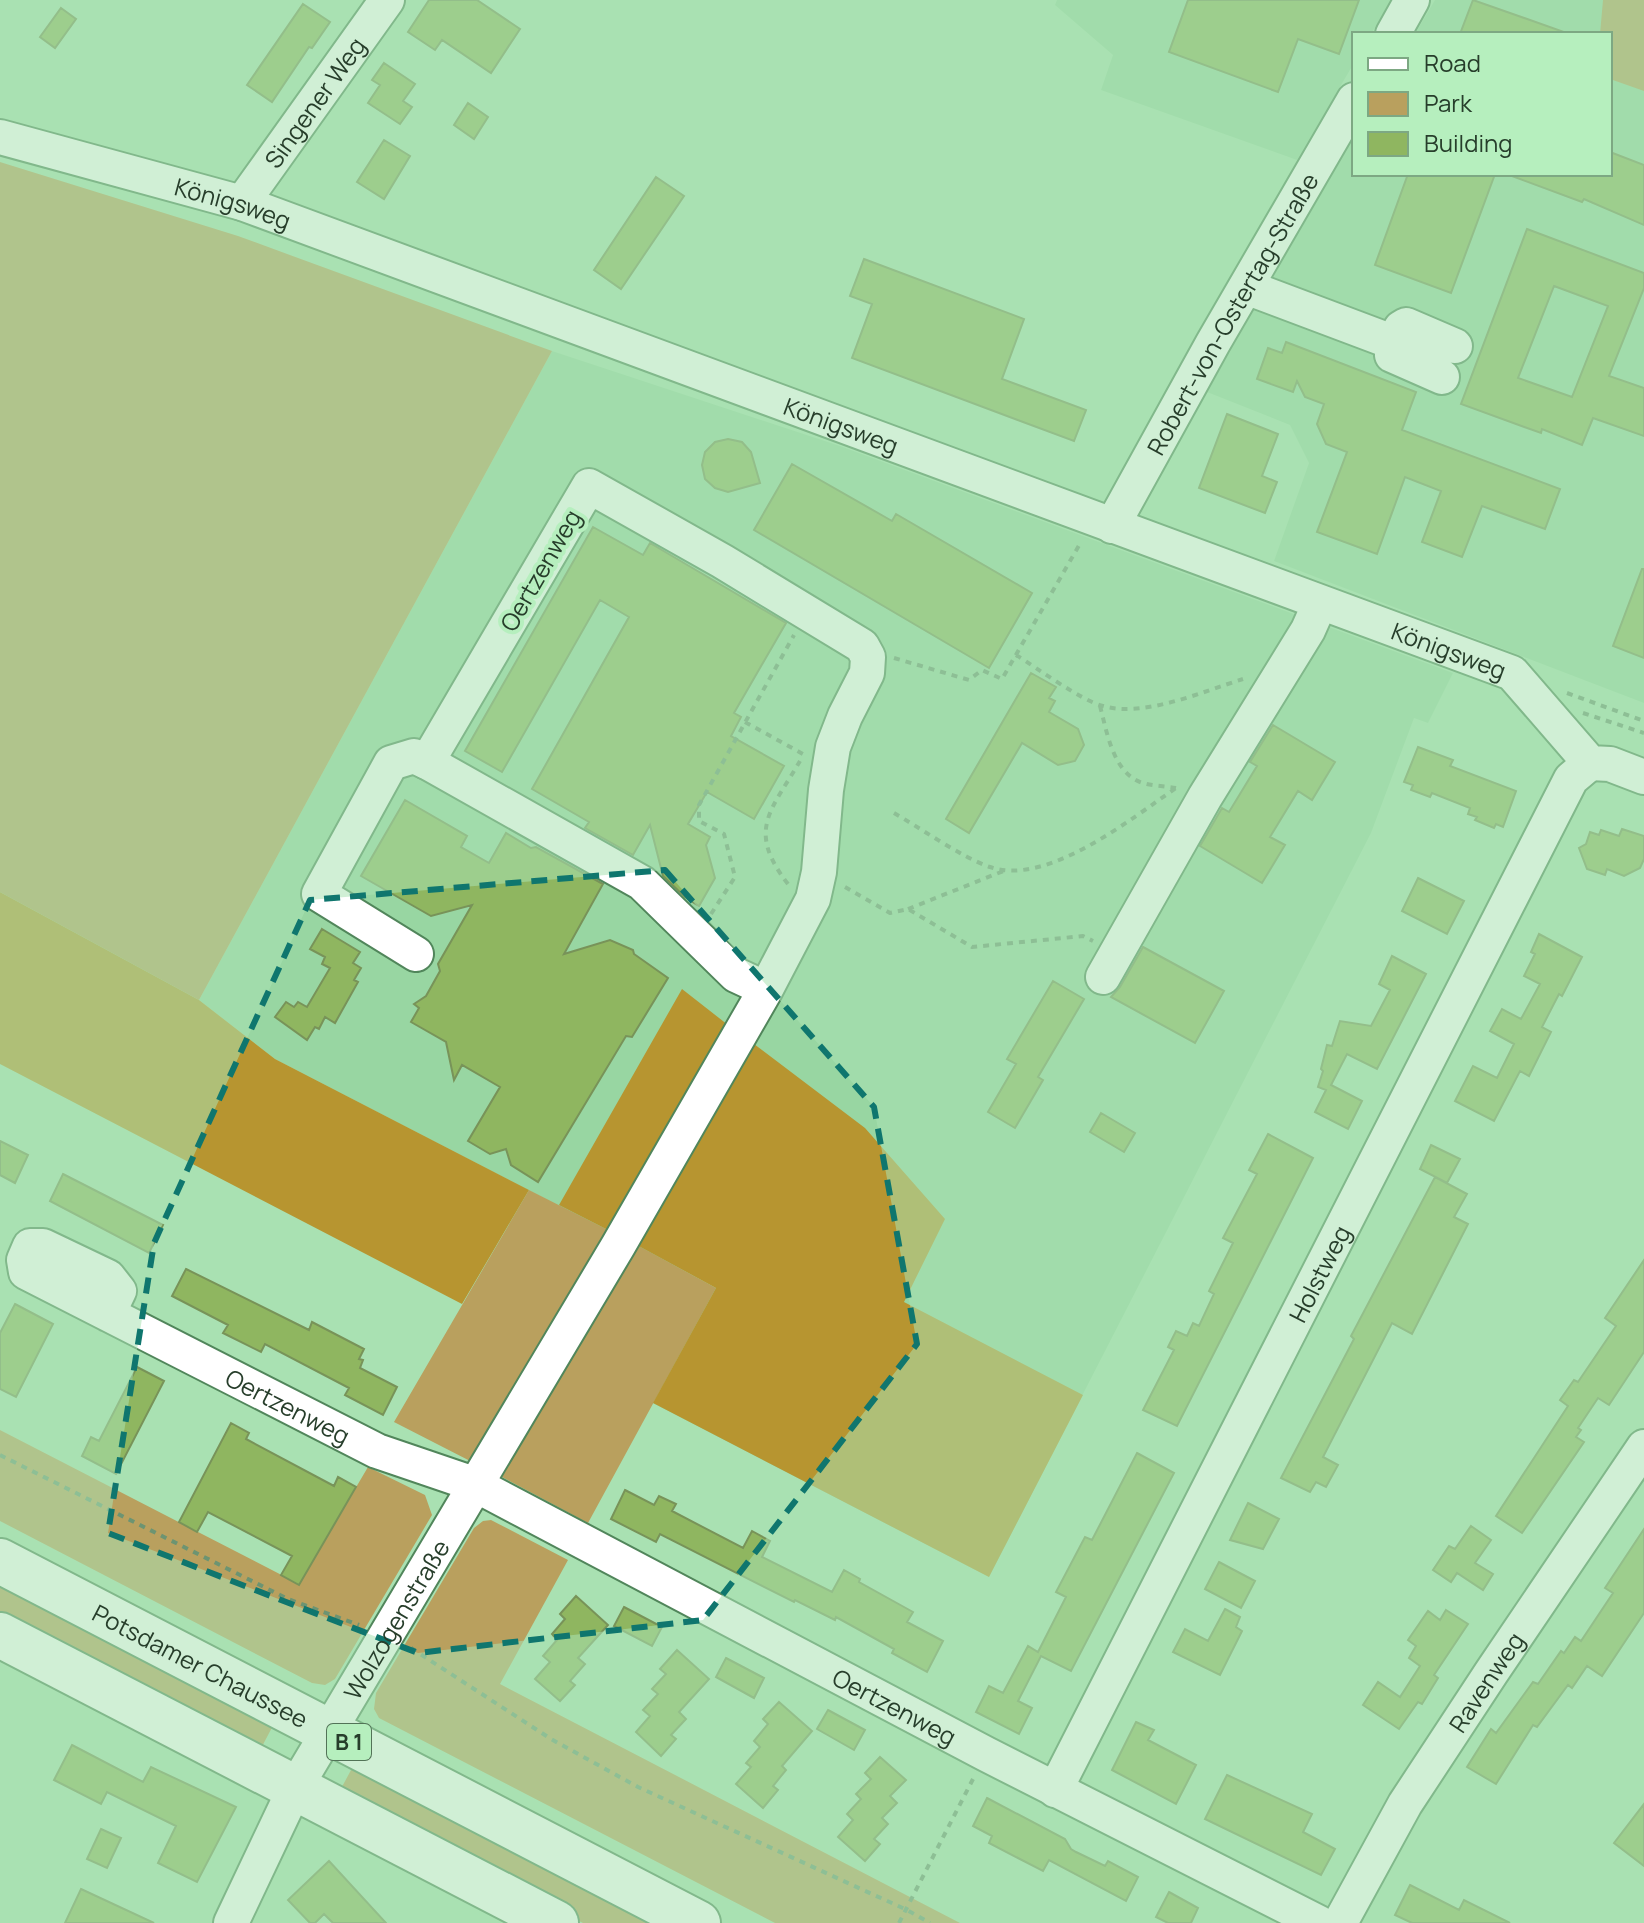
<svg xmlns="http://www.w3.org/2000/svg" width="1644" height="1923" viewBox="0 0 1644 1923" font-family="Manrope,sans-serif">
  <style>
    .built { fill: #98d6a2 }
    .green { fill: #b9a05e }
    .forest { fill: #b79530 }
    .building { fill: #8fb660; stroke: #789359; stroke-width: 2; fill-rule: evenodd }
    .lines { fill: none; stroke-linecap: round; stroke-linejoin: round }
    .minor-casing { stroke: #51865b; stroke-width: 38 }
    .major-casing { stroke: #51865b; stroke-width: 48 }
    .path { stroke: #6c9472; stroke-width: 4; stroke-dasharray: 6 6; stroke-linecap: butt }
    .minor { stroke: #fff; stroke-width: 34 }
    .major { stroke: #fff; stroke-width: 44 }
    .marked { fill: none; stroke: #0f766e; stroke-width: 6; stroke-dasharray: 16 10; stroke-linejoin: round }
    .labels { text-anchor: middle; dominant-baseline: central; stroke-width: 8; stroke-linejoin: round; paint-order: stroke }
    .shield { fill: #b6efbe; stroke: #527357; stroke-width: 2 }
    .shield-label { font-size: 22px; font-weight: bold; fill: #273e2b }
    .street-label { font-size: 24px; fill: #273e2b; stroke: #b6efbe }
  </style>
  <rect width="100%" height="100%" fill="#a9e1b2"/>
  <path class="built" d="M1057,0H1391L1371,34H1354V63L1297,160L1101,90L1113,55L1055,5Z
    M1435,0H1644V703L1274,561L1309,463L1290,425L1207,392L1354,136V174H1610V34H1415Z
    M552,351L840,446L1453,673L1428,723L1414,718L1371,833L989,1577L653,1403L716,1287L275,1059L199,1000Z"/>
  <path class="green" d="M1603,0H1644V91L1610,79V34H1600Z
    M0,162L238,236L552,351L199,1000L0,892Z
    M529,1190L610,1231L476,1464L394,1422Z
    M635,1244L716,1288L588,1523L502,1477Z
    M0,1430L299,1584L368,1467L425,1495L432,1515L335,1679L325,1685L312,1683L0,1521Z
    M491,1520L568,1560L500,1684L960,1923H775L379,1718L374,1709L376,1693L474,1528L483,1521Z
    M0,1574L277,1718L257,1756L0,1622Z
    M357,1759L673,1923H583L337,1796Z"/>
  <path class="forest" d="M0,892L199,1000L275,1059L529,1190L462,1304L0,1064Z
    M682,989L728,1025L610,1231L559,1205Z
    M750,1041L865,1128L945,1219L904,1302L1083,1395L989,1577L653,1403L716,1288L635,1244Z"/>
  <path class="building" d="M429,0H477L520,29L491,73L442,40L435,50L408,32Z
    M1188,0H1359L1339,54L1298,39L1278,92L1169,52Z
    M1473,0L1564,32L1563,34H1460Z
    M303,4L330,22L312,48L309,47L272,102L247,85Z
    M61,8L76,19L55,48L40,37Z
    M384,63L415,84L403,101L412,107L400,124L368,103L380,85L372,80Z
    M468,103L488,117L474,139L454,125Z
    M384,140L410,156L384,199L357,182Z
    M1610,152L1644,165V225L1584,199L1582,202L1512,176L1610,174Z
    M1408,174H1495L1451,293L1375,265Z
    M656,177L684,196L621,289L594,270Z
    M1527,229L1644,273V288L1609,376L1644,388V436L1593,418L1582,445L1542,429L1541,433L1461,404ZM1554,286L1608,306L1572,397L1518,378Z
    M864,259L1024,319L1002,379L1086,410L1074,441L852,358L872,304L850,296Z
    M1286,342L1416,392L1402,430L1560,489L1545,529L1482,506L1462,557L1422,542L1441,491L1405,477L1377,554L1317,532L1347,452L1326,444L1317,424L1324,404L1305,397L1297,381L1293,392L1257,379L1268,348L1282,353Z
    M1227,414L1278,434L1262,476L1277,482L1265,513L1199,488Z
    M728,439L742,442L751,452L760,483L728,492L715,488L705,479L702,465L705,452L715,442Z
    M792,464L892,521L896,514L1032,593L989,668L754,530Z
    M593,527L643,555L650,543L786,623L734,713L741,717L731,736L784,766L754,819L707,792L688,824L710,837L706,845L715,878L699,906L685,897L663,876L650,825L633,855L585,828L589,822L532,789L629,617L600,600L502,772L465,751Z
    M1642,569H1644V658L1613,646Z
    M1031,673L1056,687L1049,698L1055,701L1049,712L1078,729L1084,745L1075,761L1058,765L1022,743L969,833L946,819Z
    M1273,725L1335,762L1312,800L1298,791L1270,837L1285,845L1262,883L1200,846L1222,808L1229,812L1257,766L1250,762Z
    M1418,747L1453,760L1450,766L1516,791L1503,827L1496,824L1494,828L1475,820L1477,817L1468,814L1470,808L1432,793L1430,797L1411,790L1413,785L1404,782Z
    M405,800L467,836L461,847L489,863L506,833L531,848L536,847L603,884L564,954L610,940L633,950L634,954L668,978L632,1037L626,1036L538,1182L511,1165L506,1149L490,1154L468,1141L500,1087L462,1065L454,1080L446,1042L411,1022L419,1008L414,1004L426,996L440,971L438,964L472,905L431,916L361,876Z
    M1622,829L1644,836V859L1640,868L1624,876L1607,869L1605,875L1587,869L1579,848L1586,844L1590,832L1599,835L1601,830L1619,836Z
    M1418,878L1464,901L1447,934L1402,911Z
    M322,929L360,952L353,963L361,968L354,980L358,982L335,1023L325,1017L319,1029L315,1027L307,1040L275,1017L286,1002L294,1007L298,1002L307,1007L330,968L322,964L325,957L310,949Z
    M1539,934L1582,957L1562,996L1559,994L1542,1027L1551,1032L1529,1076L1520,1071L1494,1121L1455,1101L1473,1066L1497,1078L1514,1044L1490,1031L1502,1009L1521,1019L1540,984L1524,976L1535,954L1531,952Z
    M1143,947L1224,991L1195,1043L1111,997L1120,987Z
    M1392,956L1426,974L1377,1069L1347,1054L1331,1085L1362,1101L1348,1129L1315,1112L1326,1090L1318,1087L1323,1071L1321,1069L1327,1045L1332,1046L1340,1021L1371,1026L1390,990L1379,984Z
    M1053,981L1084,999L1038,1077L1043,1080L1015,1128L988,1112L1016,1064L1007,1059Z
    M1101,1113L1135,1133L1124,1152L1090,1132Z
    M1268,1134L1313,1158L1177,1426L1143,1410L1174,1350L1168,1347L1176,1331L1187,1336L1193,1323L1199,1326L1214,1294L1209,1291L1233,1243L1223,1238L1257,1174L1249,1170Z
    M0,1141L28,1155L15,1183L0,1175Z
    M1431,1145L1460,1159L1447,1183L1420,1169Z
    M63,1174L163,1225L149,1253L50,1201Z
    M1435,1177L1467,1194L1454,1217L1468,1224L1412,1334L1392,1323L1323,1457L1338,1465L1326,1487L1316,1482L1310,1492L1281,1478L1354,1339L1351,1336Z
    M1644,1260V1352L1609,1405L1598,1398L1578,1428L1581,1430L1576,1437L1584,1442L1522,1533L1496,1516L1568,1406L1560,1400L1574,1380L1578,1382L1616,1326L1605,1318Z
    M186,1269L309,1330L312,1322L364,1349L359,1359L363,1360L360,1368L397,1387L383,1415L345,1395L349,1388L265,1344L261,1352L223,1333L228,1325L172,1296Z
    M15,1304L53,1324L16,1397L0,1389V1333Z
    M137,1367L164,1381L116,1474L82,1456L91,1437L99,1441Z
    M231,1423L249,1433L246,1439L334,1486L338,1477L356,1487L299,1585L281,1575L292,1556L208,1512L197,1532L179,1522Z
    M1137,1453L1174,1473L1071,1671L1041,1656L1018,1701L1032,1708L1019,1734L976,1712L989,1686L1003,1693L1028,1646L1038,1652L1066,1597L1056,1592L1085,1537L1092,1540Z
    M625,1490L654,1505L659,1496L676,1504L672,1511L743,1548L752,1531L770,1541L762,1557L832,1592L844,1570L860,1579L859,1582L913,1612L907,1622L943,1641L927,1672L892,1653L894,1649L836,1617L835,1620L795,1600L794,1602L660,1534L656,1542L611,1519Z
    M1248,1503L1279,1519L1263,1549L1230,1540Z
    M1471,1526L1491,1540L1475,1563L1493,1574L1483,1590L1457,1573L1451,1582L1433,1570L1449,1546L1455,1549Z
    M1644,1529V1613L1602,1676L1587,1666L1572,1688L1568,1685L1537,1727L1533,1725L1496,1784L1467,1767L1491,1729L1496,1733L1533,1682L1538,1684L1561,1651L1564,1653L1575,1637L1581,1641L1613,1593L1605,1588Z
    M1219,1562L1255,1581L1241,1608L1205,1589Z
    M576,1596L608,1625L578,1658L585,1664L570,1681L575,1685L560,1701L535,1679L550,1662L543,1656L557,1640L552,1634L565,1619L560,1614Z
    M624,1607L662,1627L652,1646L614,1626Z
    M1225,1609L1240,1617L1236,1627L1242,1631L1220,1675L1173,1652L1185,1629L1208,1641Z
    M1446,1610L1468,1624L1434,1675L1438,1678L1422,1704L1418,1702L1399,1729L1363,1705L1378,1682L1400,1697L1420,1666L1409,1658L1416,1646L1408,1640L1428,1611L1440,1620Z
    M677,1650L709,1679L679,1712L686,1719L671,1735L676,1739L661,1756L636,1732L650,1716L643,1710L658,1694L652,1689L666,1674L660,1669Z
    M726,1658L764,1678L754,1698L716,1677Z
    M779,1702L812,1731L782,1766L786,1770L773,1786L778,1790L763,1808L736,1784L751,1767L746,1763L760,1747L754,1741L768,1724L763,1719Z
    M828,1710L865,1730L854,1750L817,1729Z
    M1136,1722L1154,1730L1148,1740L1196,1765L1176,1804L1112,1770Z
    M72,1745L143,1782L151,1767L236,1807L197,1882L158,1863L176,1826L107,1792L101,1804L54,1780Z
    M880,1757L906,1780L890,1796L897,1803L882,1818L888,1824L874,1839L880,1844L865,1861L838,1837L853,1820L847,1814L861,1799L856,1794L871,1779L865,1773Z
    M1227,1775L1312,1814L1303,1832L1335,1849L1321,1875L1205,1819Z
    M987,1798L1065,1839L1071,1849L1076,1852L1105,1866L1108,1861L1138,1877L1126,1901L1049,1860L1043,1871L989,1843L992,1836L973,1826Z
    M1644,1804V1866L1614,1843Z
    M101,1829L121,1838L107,1868L87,1859Z
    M329,1861L386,1923H333L324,1914L315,1923H310L288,1900Z
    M1410,1885L1459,1910L1464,1900L1510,1923H1412L1395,1915Z
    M81,1889L154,1923H65Z
    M1169,1892L1198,1908L1191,1923H1168L1156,1917Z"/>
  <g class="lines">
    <g class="minor-casing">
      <g id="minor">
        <path d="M1393,34L1412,0"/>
        <path id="s1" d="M0,137L242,203L1512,673L1590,763L1610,764L1644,777"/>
        <path id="s2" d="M242,203L387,0"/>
        <path d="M1246,287L1395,343"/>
        <path d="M1442,377L1392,355L1401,328L1406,325L1455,346"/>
        <path id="s3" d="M1112,526L1213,343L1354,100"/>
        <path d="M416,954L319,894L391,763L414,756L427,762"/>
        <path d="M1103,977L1205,797L1308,630L1320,603"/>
        <path id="s4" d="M108,1314L119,1291L108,1277L43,1246H30L24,1260L26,1272L377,1451L474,1484L986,1754L1319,1923"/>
        <path id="s5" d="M1055,1790L1571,779L1590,763"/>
        <path id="s6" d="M231,1923L295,1788L618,1246L766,989L813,899L819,872L826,790L833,747L845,716L867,673L868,657L862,646L722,561L589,486L427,762L642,883L736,975L766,989"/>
        <path id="s7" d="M1340,1923L1405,1804L1491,1673L1644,1447"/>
      </g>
    </g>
    <g class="major-casing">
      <g id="major">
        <path id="s8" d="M0,1561L698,1923"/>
        <path d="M0,1635L556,1923"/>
      </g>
    </g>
    <path class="path" d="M1016,655C1037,668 1082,701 1103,706C1144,718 1204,691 1243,679
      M894,658L969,680L982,670L1002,679L1081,542
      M1567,693L1644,721
      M1100,706C1107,732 1113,774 1143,783C1153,786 1165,786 1176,788
      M1583,713L1644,733
      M745,722L803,754
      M894,813C922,829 961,857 990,867C1047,887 1132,818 1176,788
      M788,884C746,830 771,811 800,761
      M845,887L890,913L908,909L972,947L1083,936L1093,941
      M908,909L1006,870
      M711,914L735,877L724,834L699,821V805L794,635
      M0,1455L288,1599L359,1625
      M411,1648L551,1739L638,1787L907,1910L930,1923
      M899,1923L973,1779"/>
    <use href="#minor" class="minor"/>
    <use href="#major" class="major"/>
  </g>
  <path d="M0 0H1644V1923H0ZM665,870L874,1107L917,1344L703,1620L418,1653L108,1533L154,1243L310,900Z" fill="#a9e1b2" fill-opacity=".55" fill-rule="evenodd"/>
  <path class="marked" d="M665,870L874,1107L917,1344L703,1620L418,1653L108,1533L154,1243L310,900Z"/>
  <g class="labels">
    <rect class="shield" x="327" y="1724" width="44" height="36" rx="6"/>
    <g class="shield-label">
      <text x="349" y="1742">B 1</text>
    </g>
    <g class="street-label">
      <text stroke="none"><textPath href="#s2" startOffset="124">Singener Weg</textPath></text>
      <text stroke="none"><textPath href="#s1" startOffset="242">Königsweg</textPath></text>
      <text stroke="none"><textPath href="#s3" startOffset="244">Robert-von-Ostertag-Straße</textPath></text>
      <text stroke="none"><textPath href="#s1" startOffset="890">Königsweg</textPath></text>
      <text transform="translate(540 570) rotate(-60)">Oertzenweg</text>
      <text stroke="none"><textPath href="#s1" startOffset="1538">Königsweg</textPath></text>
      <text stroke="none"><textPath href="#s5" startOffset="580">Holstweg</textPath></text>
      <text stroke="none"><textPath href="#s4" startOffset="450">Oertzenweg</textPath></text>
      <text stroke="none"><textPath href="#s6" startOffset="346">Wolzogenstraße</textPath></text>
      <text stroke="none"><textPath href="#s8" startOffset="226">Potsdamer Chaussee</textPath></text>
      <text stroke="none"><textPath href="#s7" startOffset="282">Ravenweg</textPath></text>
      <text stroke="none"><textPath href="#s4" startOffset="1128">Oertzenweg</textPath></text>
    </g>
  </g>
  <rect x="1352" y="32" width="260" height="144" fill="#b6efbe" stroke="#7da883" stroke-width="2"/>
  <rect x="1368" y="58" width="40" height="12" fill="#ffffff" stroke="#7da883" stroke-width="2"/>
  <text x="1424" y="72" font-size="24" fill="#273e2b">Road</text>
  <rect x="1368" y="92" width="40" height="24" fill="#b9a05e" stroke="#7da883" stroke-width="2"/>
  <text x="1424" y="112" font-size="24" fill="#273e2b">Park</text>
  <rect x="1368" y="132" width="40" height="24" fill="#8fb660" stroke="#7da883" stroke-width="2"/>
  <text x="1424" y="152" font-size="24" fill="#273e2b">Building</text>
</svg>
